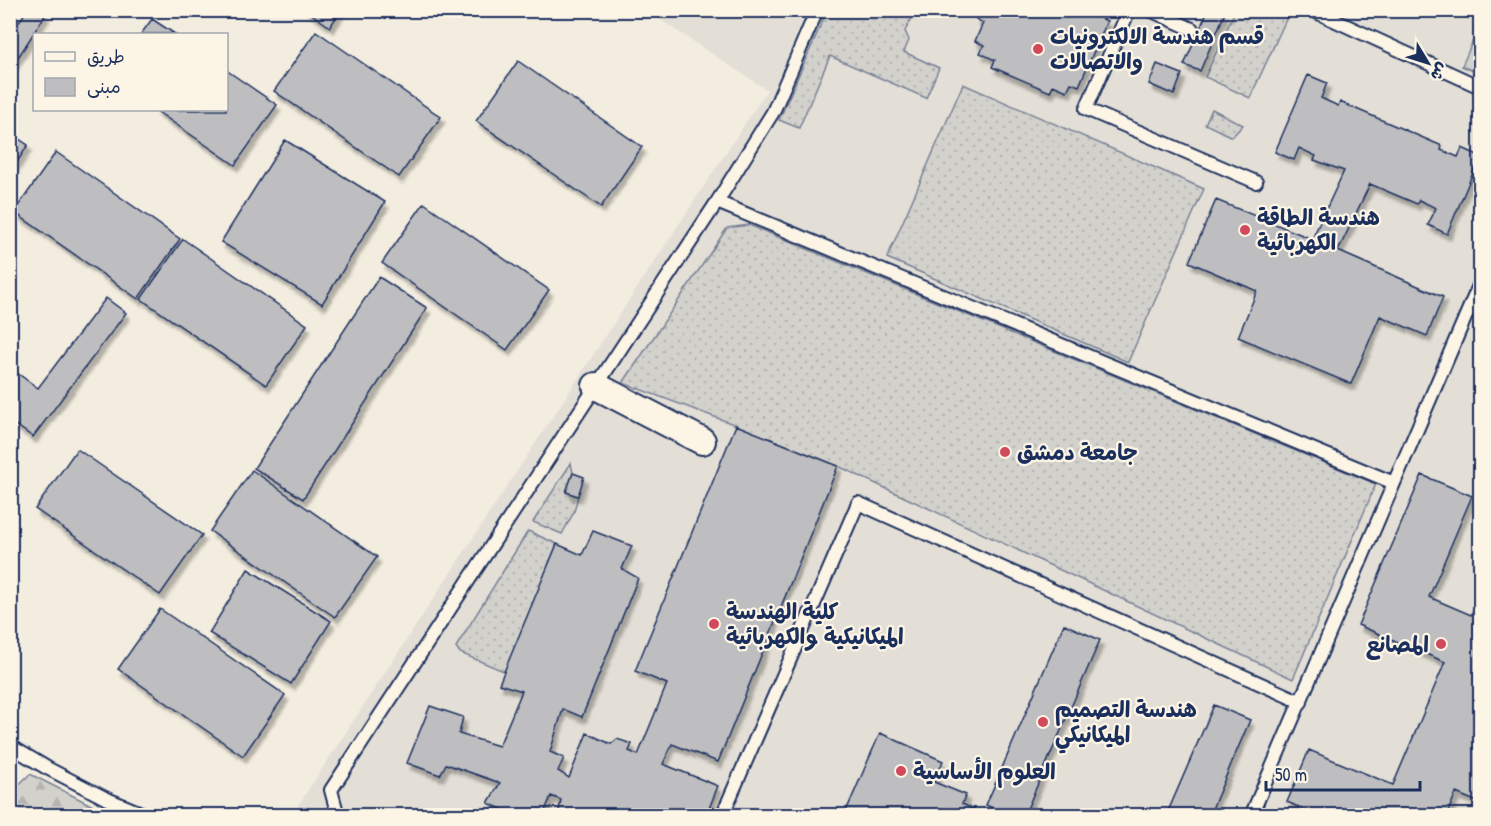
<svg xmlns="http://www.w3.org/2000/svg" width="1491" height="826" viewBox="0 0 1491 826" font-family="'Patrick Hand','Playpen Sans Arabic',sans-serif">
  <style>
    .built { fill: #e3dfd6 }
    .grass { fill: url(#grass-dots); stroke: #778095; stroke-width: 1.5 }
    .forest { fill: url(#forest-firs); stroke: #778095; stroke-width: 1.5 }
    .building { fill: #bebec0; stroke: #1b2f5e; stroke-width: 1.5; filter: url(#shadow) }
    .lines { fill: none; stroke-linecap: round; stroke-linejoin: round }
    .service-casing { stroke: #1b2f5e; stroke-width: 16 }
    .minor-casing { stroke: #1b2f5e; stroke-width: 30 }
    .service { stroke: #fcf5e5; stroke-width: 12 }
    .minor { stroke: #fcf5e5; stroke-width: 26 }
    .poi-dot { fill: #d1495b; stroke: #fcf5e5; stroke-width: 2 }
    .labels { text-anchor: middle; dominant-baseline: central; stroke-width: 4.5; stroke-linejoin: round; paint-order: stroke }
    .poi-label { font-size: 22px; font-weight: bold; fill: #1b2f5e; stroke: #fcf5e5; text-anchor: start }
  </style>
  <defs>
    <pattern id="grass-dots" width="8" height="8" patternUnits="userSpaceOnUse" patternTransform="scale(1.5)"><rect width="8" height="8" fill="#d3d1cc"/><path d="M2 2h.1M6 6h.1" fill="none" stroke="#b5b4b2" stroke-width="1.8" stroke-linecap="round"/></pattern>
    <pattern id="forest-firs" width="22" height="20" patternUnits="userSpaceOnUse" patternTransform="scale(1.5)"><rect width="22" height="20" fill="#d3d1cc"/><path d="M5 1l3.5 6h-7zM16 11l3.5 6h-7z" fill="#b5b4b2"/></pattern>
    <filter id="shadow"><feDropShadow dx="3.5" dy="6" stdDeviation="1.5" flood-color="#0004"/></filter>
  </defs>
  <rect width="100%" height="100%" fill="#f3ede0"/>
  <filter id="ink" filterUnits="userSpaceOnUse"><feTurbulence type="fractalNoise" baseFrequency=".0167" numOctaves="2"/><feDisplacementMap in="SourceGraphic" scale="12" xChannelSelector="R" yChannelSelector="G"/><feConvolveMatrix kernelMatrix="1 2 1 2 8 2 1 2 1" color-interpolation-filters="sRGB"/></filter>
  <g filter="url(#ink)">
    <path class="built" d="M647,11H1480V815L291,816L767,90Z"/>
    <path class="grass" d="M827,11H916L905,31L909,40L904,52L939,68L926,98L830,56L799,128L779,120Z
      M1235,11H1282L1289,13L1250,98L1205,77Z
      M963,84L1204,189L1128,362L887,258Z
      M1212,109L1243,125L1232,137L1205,124Z
      M749,225L1376,484L1293,679L838,466L736,425L623,383L727,228Z
      M571,463L573,473L566,492L578,496L574,512L562,534L533,522Z
      M528,531L557,544L506,672L460,653L456,647Z"/>
    <path class="forest" d="M1480,24V74L1462,66Z
      M30,774L111,815H22L11,800V792Z"/>
    <path class="building" d="M27,10H39L46,14L10,70V35Z
      M306,10H341L330,27Z
      M980,10H1099L1096,16L1107,21L1079,86L1071,83L1067,91L1053,85L1050,92L992,67L995,60L980,53L984,45L975,41L983,23L976,19Z
      M1208,10H1218L1225,13L1200,71L1184,65Z
      M152,19L175,34H141Z
      M316,31L441,117L399,177L274,91Z
      M518,61L642,147L601,207L476,121Z
      M1157,64L1182,74L1174,95L1149,84Z
      M226,70L277,105L235,165L155,110H226Z
      M1308,75L1327,83L1321,98L1338,106L1340,102L1442,146L1441,150L1458,157L1462,148L1480,156L1447,234L1428,225L1436,208L1419,200L1417,204L1370,184L1338,251L1443,297L1427,336L1380,316L1351,384L1238,337L1257,291L1189,262L1216,200L1312,239L1344,171L1314,160L1316,156L1299,148L1294,160L1275,152Z
      M10,133L28,145L10,173Z
      M285,140L385,202L322,304L221,242Z
      M56,152L180,239L138,299L14,212Z
      M424,203L549,290L507,350L382,263Z
      M183,239L307,325L266,385L141,299Z
      M379,277L427,308L303,499L254,468Z
      M106,298L126,313L33,437L10,421V368L38,388Z
      M736,425L838,466L718,762L672,744L663,764L718,786L706,816H558L561,800L551,796L543,816H517L488,803L500,783L446,764L440,775L407,763L430,706L463,717L459,734L499,746L522,691L499,684L557,544L582,555L593,531L632,546L622,569L638,578L582,717L563,709L550,752L564,758L558,771L569,778L587,733L611,744L617,739L632,744L629,751L638,755L667,684L635,671Z
      M77,449L202,535L160,595L35,509Z
      M252,470L377,557L335,617L210,531Z
      M573,473L584,477L578,496L566,492Z
      M1422,475L1472,496L1429,597L1471,615L1480,593V713L1475,727L1480,729V803L1456,793L1446,816H1319L1287,802L1309,750L1393,785L1445,662L1358,625Z
      M248,569L331,621L291,684L209,633Z
      M160,609L285,695L243,756L118,669Z
      M1064,624L1100,640L1024,816H1010L986,805Z
      M1214,705L1250,720L1209,816H1166Z
      M880,733L943,761L934,782L966,795L962,804L974,809L971,816H844Z"/>
    <g class="lines">
      <g class="service-casing">
        <path id="service" d="M1129,10L1086,109L1256,182
          M1150,10L1192,29
          M1312,10L1480,87
          M717,202L1394,483
          M10,746L47,768L107,799L148,816
          M338,816L331,790L717,202L773,112L817,10
          M722,816L858,503L1301,702
          M1251,816L1480,283"/>
      </g>
      <g class="minor-casing">
        <path id="minor" d="M596,386L702,441"/>
      </g>
      <use href="#service" class="service"/>
      <use href="#minor" class="minor"/>
    </g>
  </g>
  <g class="poi-dot">
    <circle cx="1038" cy="49" r="6"/>
    <circle cx="1245" cy="230" r="6"/>
    <circle cx="1005" cy="452" r="6"/>
    <circle cx="714" cy="624" r="6"/>
    <circle cx="1441" cy="644" r="6"/>
    <circle cx="1043" cy="722" r="6"/>
    <circle cx="901" cy="771" r="6"/>
  </g>
  <g class="labels">
    <g class="poi-label">
      <text x="1050" y="36">قسم هندسة الالكترونيات<tspan x="1050" dy="25">والاتصالات</tspan></text>
      <text x="1257" y="217">هندسة الطاقة<tspan x="1257" dy="25">الكهربائية</tspan></text>
      <text x="1017" y="452">جامعة دمشق</text>
      <text x="726" y="611">كلية الهندسة<tspan x="726" dy="25">الميكانيكية والكهربائية</tspan></text>
      <text x="1429" y="644" text-anchor="end">المصانع</text>
      <text x="1055" y="709">هندسة التصميم<tspan x="1055" dy="25">الميكانيكي</tspan></text>
      <text x="913" y="771">العلوم الأساسية</text>
    </g>
  </g>
  <rect width="1491" height="826" fill="none" stroke="#fcf5e5" stroke-width="36"/>
  <rect x="18" y="18" width="1455" height="790" fill="none" stroke="#1b2f5e" stroke-width="2" filter="url(#ink)"/>
  <rect x="33" y="33" width="195" height="78" fill="#fcf5e5" stroke="#a2a6af" stroke-width="1.5"/>
  <rect x="45" y="52" width="30" height="9" fill="#fcf5e5" stroke="#a2a6af" stroke-width="1.5"/>
  <text x="87" y="63" font-size="18" fill="#1b2f5e">طريق</text>
  <rect x="45" y="78" width="30" height="18" fill="#bebec0" stroke="#a2a6af" stroke-width="1.5"/>
  <text x="87" y="93" font-size="18" fill="#1b2f5e">مبنى</text>
  <g transform="translate(1428 63) rotate(128)" stroke="#fcf5e5" stroke-width="4.5" paint-order="stroke">
  <path d="M0-4.5L10 22L0 15L-10 22Z" fill="#1b2f5e"/>
  <text y="-9" font-size="16" font-weight="bold" text-anchor="middle" fill="#1b2f5e">ش</text>
  </g>
  <path d="M1266 781v9h154v-9" fill="none" stroke="#1b2f5e" stroke-width="3"/>
  <text x="1275" y="781" font-size="18" fill="#1b2f5e" stroke="#fcf5e5" stroke-width="4.5" paint-order="stroke">50 m</text>
</svg>
